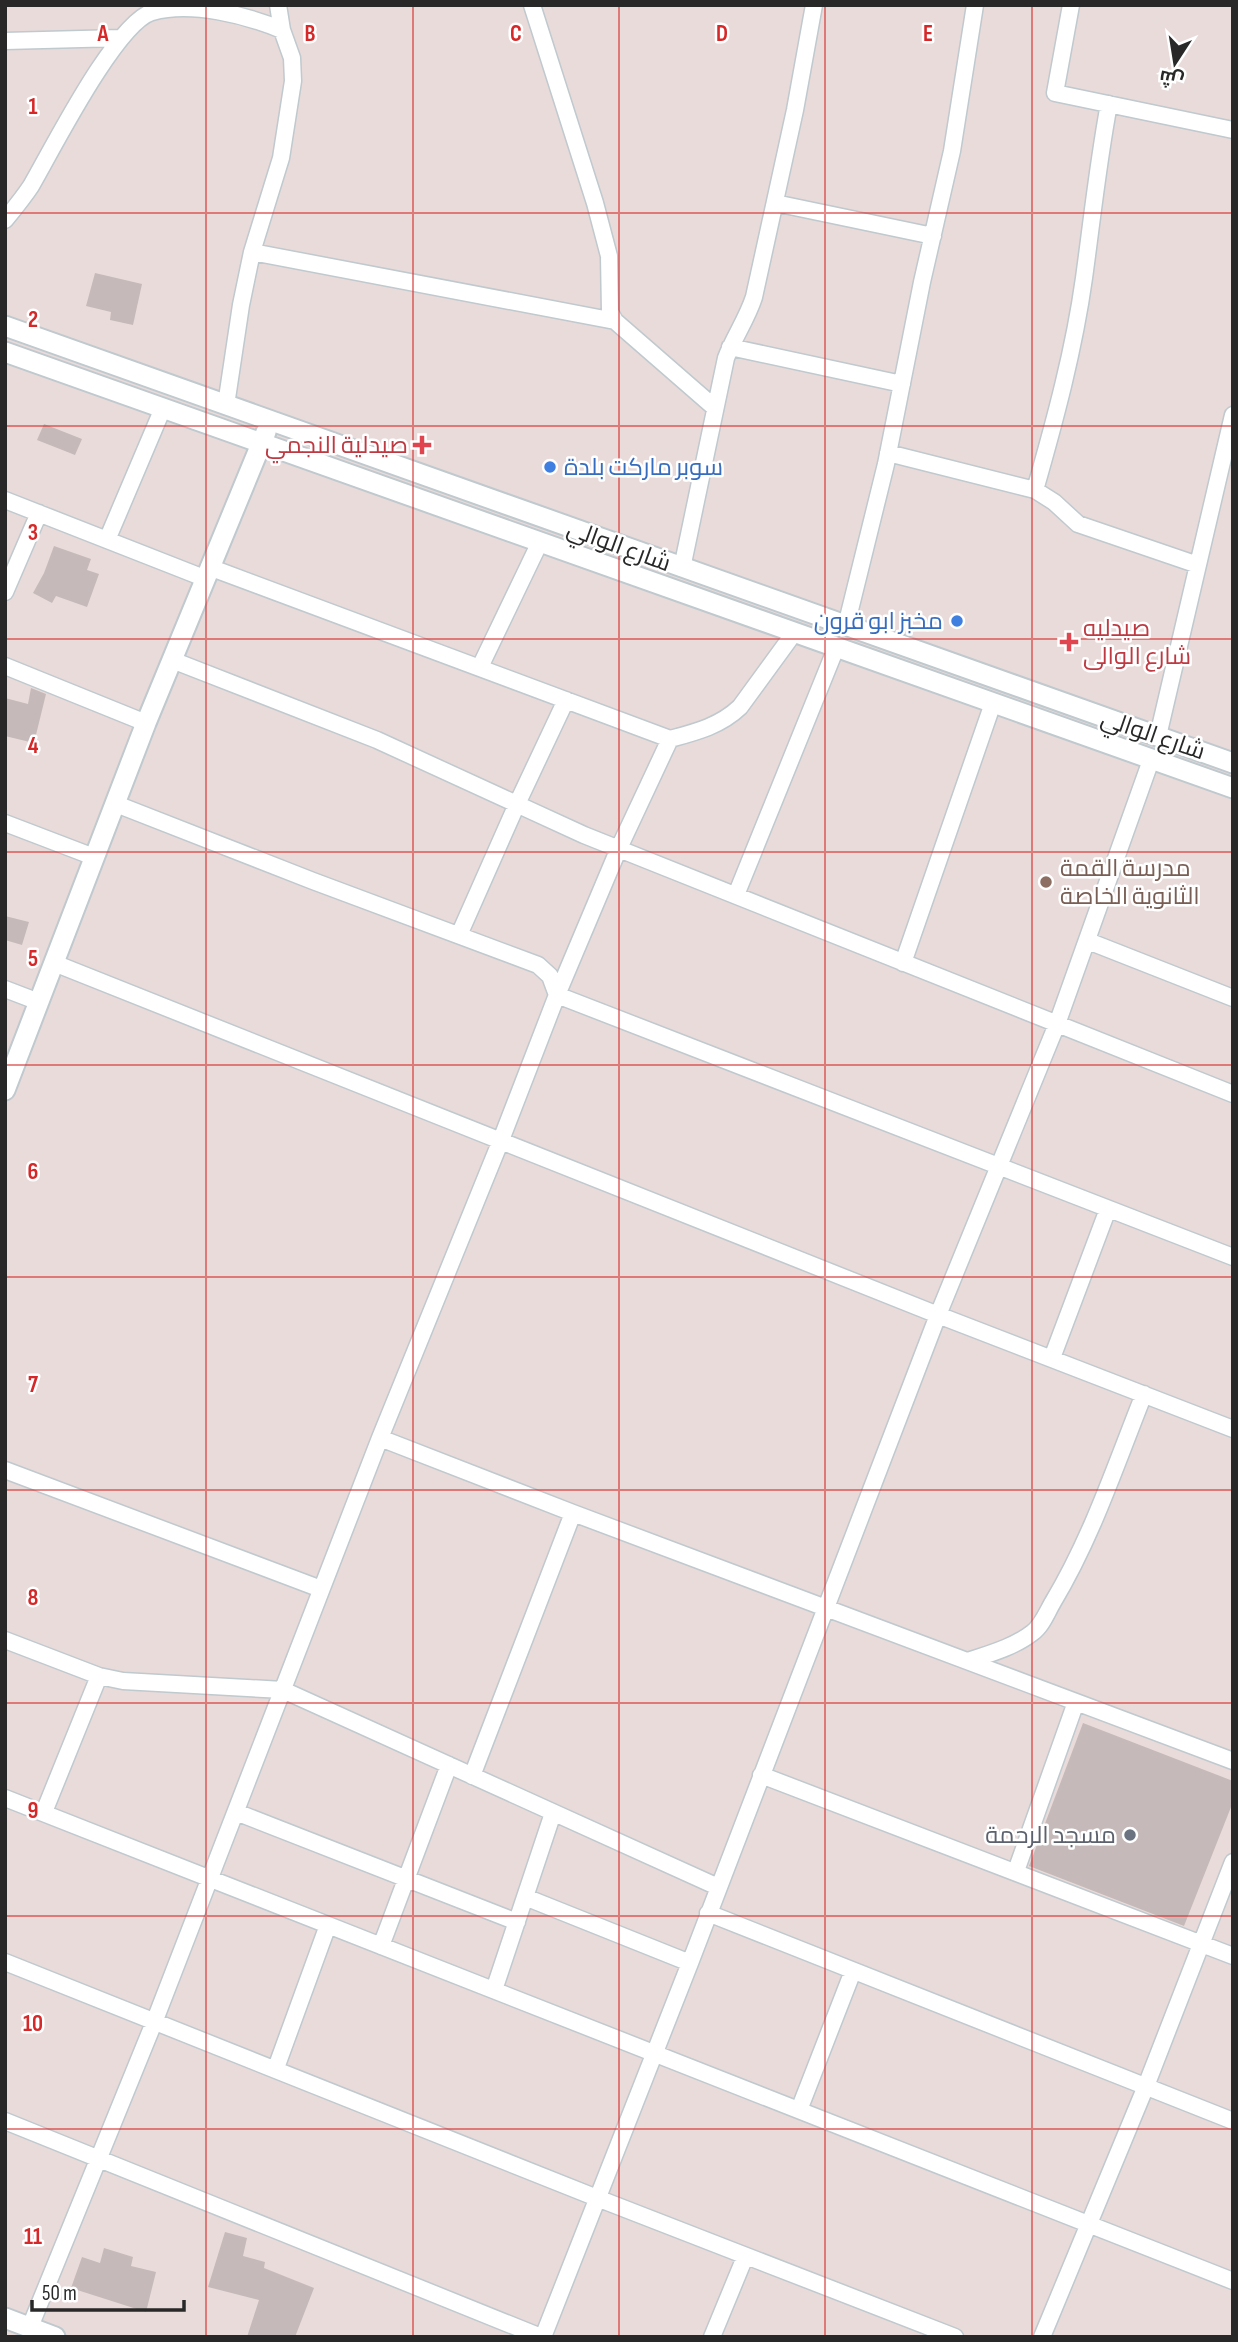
<svg xmlns="http://www.w3.org/2000/svg" width="1238" height="2342" viewBox="0 0 1238 2342" font-family="'Sofia Sans Condensed',Cairo,sans-serif">
  <style>
    .building { fill: #c5bab9 }
    .lines { fill: none; stroke-linecap: round; stroke-linejoin: round }
    .minor-casing { stroke: #bfc9ce; stroke-width: 19 }
    .tertiary-casing { stroke: #bfc9ce; stroke-width: 23 }
    .minor { stroke: #fff; stroke-width: 16 }
    .tertiary { stroke: #fff; stroke-width: 19 }
    .grid { fill: none; stroke: #d62828; stroke-width: 2; stroke-opacity: 0.55 }
    .health-dot { fill: #e0444e; stroke: #fff; stroke-width: 2.5 }
    .shop-dot { fill: #3f7fe0; stroke: #fff; stroke-width: 2.5 }
    .education-dot { fill: #8d6e63; stroke: #fff; stroke-width: 2.5 }
    .worship-dot { fill: #6b7280; stroke: #fff; stroke-width: 2.5 }
    .labels { text-anchor: middle; dominant-baseline: central; stroke-width: 5; stroke-linejoin: round; paint-order: stroke }
    .health-label { font-size: 24px; fill: #be3a42; stroke: #fff; text-anchor: end }
    .shop-label { font-size: 24px; fill: #366cbe; stroke: #fff; text-anchor: start }
    .street-label { font-size: 24px; fill: #282828; stroke: #fff }
    .education-label { font-size: 24px; fill: #785e54; stroke: #fff; text-anchor: start }
    .worship-label { font-size: 24px; fill: #5b616d; stroke: #fff; text-anchor: end }
    .grid-label { font-size: 23px; text-anchor: middle; font-weight: bold; fill: #d62828; stroke: #fff; stroke-width: 5; stroke-linejoin: round; paint-order: stroke }
  </style>
  <rect width="100%" height="100%" fill="#e9dbda"/>
  <path class="building" d="M95,273L142,284L133,325L110,320L111,312L86,306Z
    M44,424L82,439L75,455L37,440Z
    M54,546L91,559L87,570L99,574L87,607L56,596L52,603L33,593L44,573Z
    M31,688L46,694L34,743L5,736V698L28,704Z
    M5,916L29,922L22,945L5,940Z
    M1083,1723L1233,1781V1802L1184,1926L1029,1866Z
    M225,2232L247,2238L243,2256L265,2262L264,2268L314,2288L295,2337H247L259,2300L208,2287Z
    M104,2248L133,2257L131,2266L156,2272L146,2312L71,2288L82,2257L100,2263Z"/>
  <g class="lines">
    <g class="minor-casing">
      <path id="minor" d="M532,5L595,203L609,256L610,312L615,321L715,408
        M1071,5L1055,93L1233,130
        M5,41L120,38
        M775,203L933,236
        M5,220C14,209 23,198 31,186C52,150 115,24 152,12C191,1 246,15 282,30
        M252,252L615,321
        M730,347L902,384
        M226,405L241,305L252,252L281,158L293,81L292,58L282,30L278,5
        M888,453L1035,490L1054,502L1078,524L1198,565
        M1035,490C1055,420 1074,350 1084,278C1092,220 1098,162 1109,104
        M5,500L204,578
        M107,540L163,408
        M209,567L670,739C696,732 720,726 740,707L794,633
        M682,568L726,358C734,337 747,319 754,297L795,110L814,5
        M5,592L39,513
        M846,626L886,464L922,282L952,151L975,5
        M172,660L377,740L584,835L1233,1094
        M5,666L146,723
        M480,667L540,542
        M1158,736L1233,415
        M116,804L313,881L538,965L550,976L557,995L1233,1257
        M5,823L94,857
        M736,895L836,648
        M459,935L517,804L566,700
        M1088,941L1233,998
        M54,963L938,1315L1233,1429
        M903,963L993,703
        M5,989L39,1002
        M1052,1358L1108,1209
        M380,1438L573,1513L1233,1761
        M5,1470L321,1589
        M5,1640L99,1676L123,1681L283,1690L718,1887
        M968,1661C989,1654 1014,1647 1032,1633C1042,1626 1047,1612 1053,1602C1092,1537 1116,1464 1144,1394
        M761,1775L1233,1956
        M472,1776L573,1513
        M5,1798L1233,2281
        M44,1812L99,1676
        M236,1812L517,1922
        M1016,1871L1076,1702
        M525,1897L690,1963
        M708,1913L1233,2121
        M381,1946L449,1765
        M5,1962L597,2198L955,2337
        M494,1990L553,1813
        M276,2068L328,1925
        M799,2110L853,1971
        M5,2121L541,2337
        M30,2327L155,2020L380,1438L501,1140L557,995L619,848L670,739
        M543,2337L690,1963L938,1315L1057,1024L1151,760
        M712,2337L745,2257
        M1042,2337L1146,2086L1233,1862"/>
    </g>
    <g class="tertiary-casing">
      <path id="tertiary" d="M5,326L1233,763
        M5,352L1233,788
        M5,1090L146,723L266,432
        M5,2318L55,2337"/>
    </g>
    <use href="#minor" class="minor"/>
    <use href="#tertiary" class="tertiary"/>
  </g>
  <path class="grid" d="M206,5V2337M413,5V2337M619,5V2337M825,5V2337M1032,5V2337M5,213H1233M5,426H1233M5,639H1233M5,852H1233M5,1065H1233M5,1277H1233M5,1490H1233M5,1703H1233M5,1916H1233M5,2129H1233"/>
  <g class="health-dot">
    <path d="M418.5 434.5h7v7h7v7h-7v7h-7v-7h-7v-7h7z"/>
    <path d="M1065.5 631.5h7v7h7v7h-7v7h-7v-7h-7v-7h7z"/>
  </g>
  <g class="shop-dot">
    <circle cx="550" cy="467" r="7"/>
    <circle cx="957" cy="621" r="7"/>
  </g>
  <circle class="education-dot" cx="1046" cy="882" r="7"/>
  <circle class="worship-dot" cx="1130" cy="1835" r="7"/>
  <g class="labels">
    <g class="health-label">
      <text x="408" y="445">صيدلية النجمي</text>
      <text x="1083" y="628" text-anchor="start">صيدليه<tspan x="1083" dy="28">شارع الوالى</tspan></text>
    </g>
    <g class="shop-label">
      <text x="564" y="467">سوبر ماركت بلدة</text>
      <text x="943" y="621" text-anchor="end">مخبز ابو قرون</text>
    </g>
    <g class="street-label">
      <text transform="translate(619 546) rotate(20)">شارع الوالي</text>
      <text transform="translate(1153 735) rotate(19)">شارع الوالي</text>
    </g>
    <g class="education-label">
      <text x="1060" y="868">مدرسة القمة<tspan x="1060" dy="28">الثانوية الخاصة</tspan></text>
    </g>
    <g class="worship-label">
      <text x="1116" y="1835">مسجد الرحمة</text>
    </g>
  </g>
  <g class="grid-label">
    <text x="103" y="41">A</text>
    <text x="310" y="41">B</text>
    <text x="516" y="41">C</text>
    <text x="722" y="41">D</text>
    <text x="928" y="41">E</text>
    <text x="33" y="114">1</text>
    <text x="33" y="327">2</text>
    <text x="33" y="540">3</text>
    <text x="33" y="753">4</text>
    <text x="33" y="966">5</text>
    <text x="33" y="1179">6</text>
    <text x="33" y="1392">7</text>
    <text x="33" y="1605">8</text>
    <text x="33" y="1818">9</text>
    <text x="33" y="2031">10</text>
    <text x="33" y="2244">11</text>
  </g>
  <rect width="1238" height="2342" fill="none" stroke="#282828" stroke-width="14"/>
  <g transform="translate(1175 63) rotate(192)" stroke="#ffffff" stroke-width="5" paint-order="stroke">
  <path d="M0-5L12 26L0 18L-12 26Z" fill="#282828"/>
  <text y="-10" font-size="19" font-weight="bold" text-anchor="middle" fill="#282828">ش</text>
  </g>
  <path d="M32 2300v10h152v-10" fill="none" stroke="#282828" stroke-width="3.5"/>
  <text x="42" y="2300" font-size="21" fill="#282828" stroke="#ffffff" stroke-width="5" paint-order="stroke">50 m</text>
</svg>
